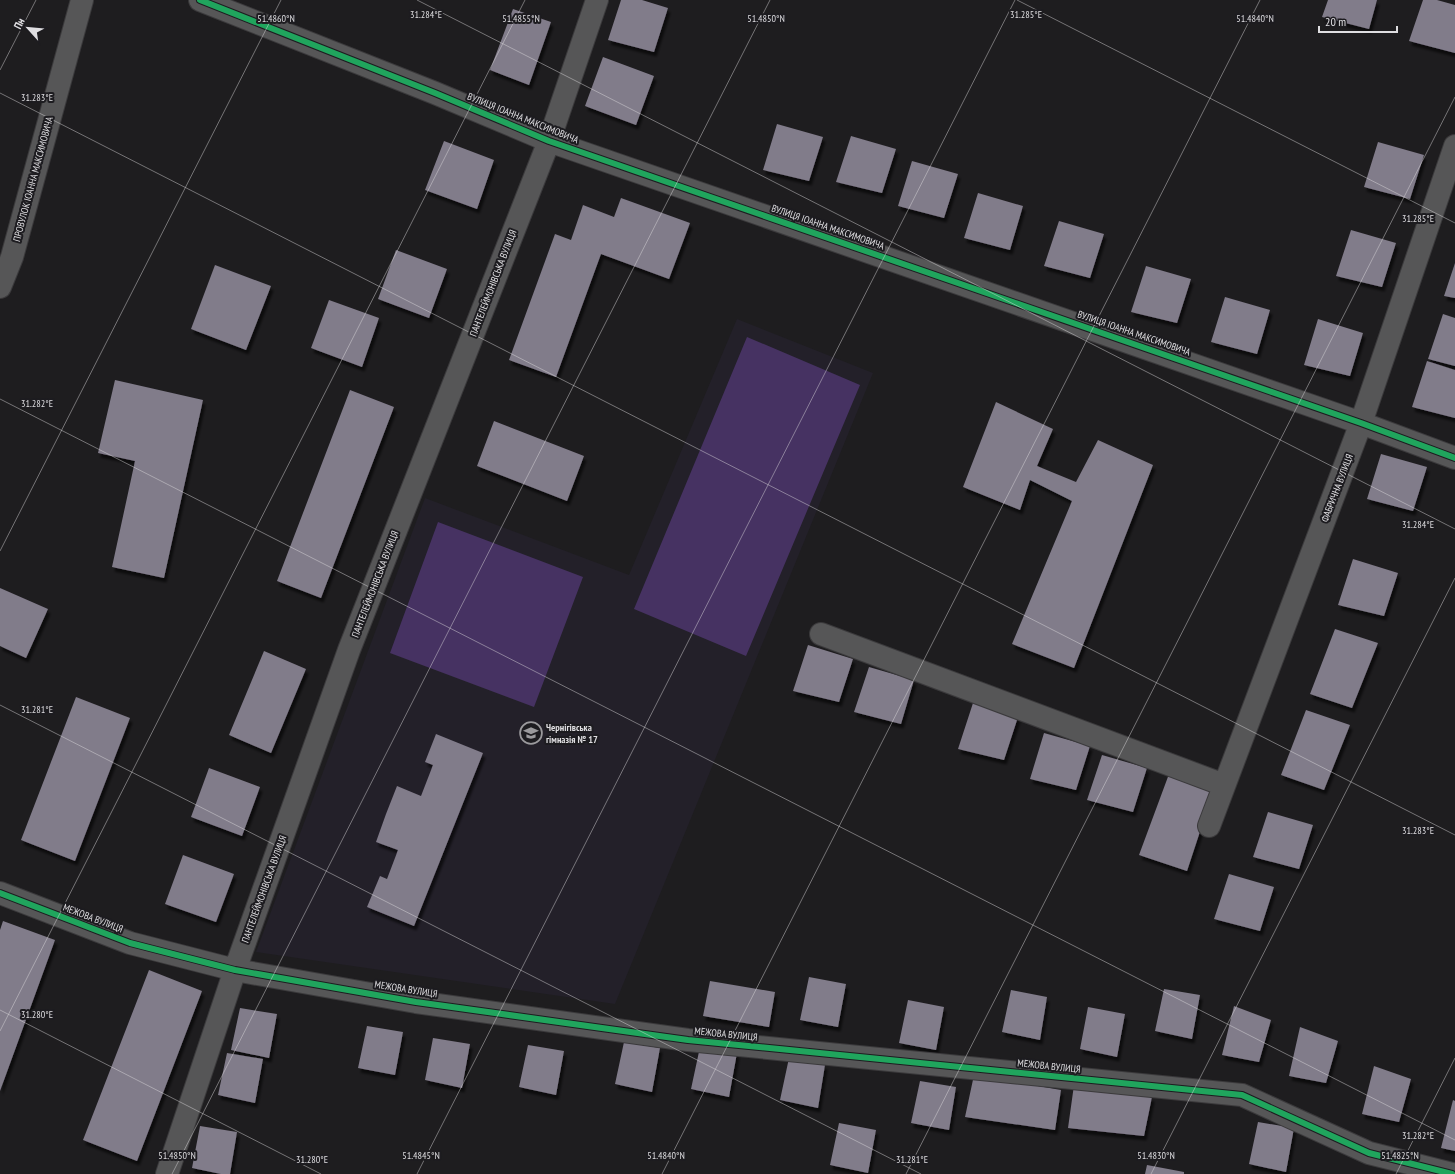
<svg xmlns="http://www.w3.org/2000/svg" width="1455" height="1174" viewBox="0 0 1455 1174" font-family="'PT Sans Narrow',sans-serif">
  <style>
    .built { fill: #232029 }
    .green { fill: #463262 }
    .building { fill: #817b8a; filter: url(#shadow) }
    .lines { fill: none; stroke-linecap: round; stroke-linejoin: round }
    .minor-casing { stroke: #3b3a3c; stroke-width: 24 }
    .minor { stroke: #565657; stroke-width: 22 }
    .cycleway-casing { stroke: #1d1c20; stroke-width: 8 }
    .cycleway { stroke: #20a55d; stroke-width: 6 }
    .ticks { fill: none; stroke: #dfdee1; stroke-width: 1; stroke-opacity: 0.45 }
    .labels { text-anchor: middle; dominant-baseline: central; stroke-width: 4; stroke-linejoin: round; paint-order: stroke }
    .street-label { font-size: 10px; fill: #dfdee1; stroke: #1d1c20 }
    .poi-label { font-size: 10px; font-weight: bold; fill: #dfdee1; stroke: #1d1c20; text-anchor: start }
    .ticks-label { font-size: 10px; text-anchor: middle; fill: #dfdee1; stroke: #1d1c20; stroke-width: 4; stroke-linejoin: round; paint-order: stroke }
  </style>
  <defs>
    <filter id="shadow"><feDropShadow dx="2.5" dy="4.5" stdDeviation="1" flood-color="#0009"/></filter>
  </defs>
  <rect width="100%" height="100%" fill="#1e1d1f"/>
  <path class="built" d="M737,319L873,373L615,1004L256,952L425,498L629,575Z"/>
  <path class="green" d="M747,337L860,385L746,656L634,609Z
    M438,522L583,577L534,707L390,653Z"/>
  <path class="building" d="M621,0H642L668,8L654,52L608,40Z
    M1328,0H1377L1369,29L1322,17Z
    M1423,0H1437L1455,5V53L1409,41Z
    M513,9L551,22L529,85L490,70Z
    M603,57L654,76L636,125L585,106Z
    M777,124L823,137L809,181L763,170Z
    M851,136L896,149L882,193L836,182Z
    M444,141L494,160L477,209L425,190Z
    M1378,142L1424,155L1410,199L1364,187Z
    M912,161L958,174L944,218L898,206Z
    M978,193L1023,206L1010,250L964,238Z
    M621,198L690,223L669,279L601,254L556,377L509,360L555,234L571,240L583,205L614,217Z
    M1059,221L1104,234L1090,278L1044,266Z
    M1351,230L1396,243L1382,287L1336,276Z
    M396,250L447,269L429,318L378,299Z
    M1455,263V298L1444,296Z
    M215,265L271,286L246,350L191,329Z
    M1146,266L1191,279L1177,323L1131,312Z
    M1225,297L1270,310L1257,354L1211,342Z
    M329,300L379,318L362,367L311,348Z
    M1443,314L1455,318V366L1428,359Z
    M1318,319L1363,333L1350,376L1304,365Z
    M1427,361L1455,370V418L1412,407Z
    M115,380L203,400L164,578L112,567L135,461L98,453Z
    M350,390L394,407L321,598L277,581Z
    M996,402L1053,429L1037,466L1076,482L1098,440L1153,465L1074,668L1012,644L1072,501L1030,480L1020,510L963,487Z
    M494,421L584,456L567,501L477,466Z
    M1381,454L1427,467L1413,511L1367,499Z
    M1353,559L1398,573L1384,616L1338,605Z
    M0,588L48,609L26,658L0,646Z
    M1335,629L1378,643L1352,708L1310,694Z
    M808,645L853,659L839,702L793,691Z
    M264,651L306,669L271,753L229,735Z
    M869,667L914,680L901,724L854,712Z
    M76,697L130,718L75,861L21,840Z
    M973,703L1018,717L1004,760L958,749Z
    M1306,710L1350,725L1324,790L1281,775Z
    M1044,733L1090,746L1076,790L1030,779Z
    M436,734L483,753L414,926L367,907L380,876L387,879L398,850L376,842L386,814L397,786L421,796L433,765L425,762Z
    M1102,755L1147,768L1133,812L1087,800Z
    M209,768L260,787L242,836L191,817Z
    M1169,774L1214,789L1187,871L1139,855Z
    M1268,812L1313,825L1299,869L1253,857Z
    M183,855L234,874L216,922L165,904Z
    M1229,874L1274,887L1260,931L1214,919Z
    M3,921L55,940L0,1091V930Z
    M149,970L202,991L137,1161L83,1140Z
    M809,977L846,984L838,1027L800,1020Z
    M710,981L775,992L769,1027L703,1016Z
    M1164,989L1200,995L1192,1039L1155,1031Z
    M1011,990L1047,997L1040,1040L1002,1032Z
    M908,1000L944,1007L936,1050L899,1043Z
    M1234,1006L1271,1020L1259,1062L1222,1055Z
    M1088,1007L1125,1014L1117,1057L1080,1049Z
    M240,1008L277,1014L269,1058L231,1050Z
    M367,1026L403,1032L395,1075L358,1068Z
    M1300,1027L1338,1041L1326,1083L1289,1076Z
    M433,1038L470,1044L462,1088L425,1080Z
    M624,1042L660,1048L652,1092L615,1084Z
    M528,1045L564,1051L556,1095L519,1087Z
    M700,1047L737,1053L729,1097L691,1089Z
    M227,1053L263,1059L255,1103L218,1095Z
    M789,1058L825,1065L818,1108L780,1100Z
    M1374,1066L1411,1079L1399,1122L1362,1114Z
    M974,1075L1061,1090L1055,1130L965,1117Z
    M920,1081L956,1087L949,1130L911,1123Z
    M1074,1085L1152,1097L1144,1136L1068,1128Z
    M1453,1100L1455,1101V1151L1441,1148Z
    M1258,1122L1294,1128L1286,1172L1249,1164Z
    M839,1123L876,1130L868,1173L830,1165Z
    M200,1126L237,1132L230,1174H221L192,1168Z
    M1147,1165L1184,1172V1174H1145Z"/>
  <g class="lines">
    <g class="minor-casing">
      <path id="minor" d="M200,0L435,93L549,141L1361,423L1455,458
        M0,287L12,257L82,0
        M821,634L1224,785
        M1209,826L1361,423L1455,146
        M0,893L130,943L235,970L416,1002L688,1040L1242,1095L1369,1153L1452,1174
        M167,1174L235,970L349,650L549,141L597,0"/>
    </g>
    <use href="#minor" class="minor"/>
    <g class="cycleway-casing">
      <path id="cycleway" d="M200,0L435,93L549,141L1361,423L1455,458
        M0,893L130,943L235,970L416,1002L688,1040L1242,1095L1369,1153L1452,1174"/>
    </g>
    <use href="#cycleway" class="cycleway"/>
  </g>
  <path class="ticks" d="M417,0L1455,529M1017,0L1455,223M0,70L36,0M0,93L1455,835M0,399L1455,1140M0,551L281,0M0,705L921,1174M0,1010L321,1174M0,1031L525,0M172,1174L770,0M417,1174L1015,0M662,1174L1260,0M906,1174L1455,97M1151,1174L1455,578M1396,1174L1455,1058"/>
  <defs>
    <g id="school-ring" transform="scale(1.15)"><circle r="9.5" fill="#1d1c20" stroke="#9b9a9d" stroke-width="1.5"/><path d="M0-5L7-2L0 1L-7-2ZM-4 1L0 2.5L4 1V4Q0 6-4 4Z" fill="#9b9a9d"/></g>
  </defs>
  <g fill-rule="evenodd">
    <use href="#school-ring" x="531" y="733"/>
  </g>
  <g class="labels">
    <g class="street-label">
      <text transform="translate(523 118) rotate(22)">ВУЛИЦЯ ІОАННА МАКСИМОВИЧА</text>
      <text transform="translate(33 179) rotate(-75)">ПРОВУЛОК ІОАННА МАКСИМОВИЧА</text>
      <text transform="translate(828 227) rotate(19)">ВУЛИЦЯ ІОАННА МАКСИМОВИЧА</text>
      <text transform="translate(493 283) rotate(-69)">ПАНТЕЛЕЙМОНІВСЬКА ВУЛИЦЯ</text>
      <text transform="translate(1134 333) rotate(19)">ВУЛИЦЯ ІОАННА МАКСИМОВИЧА</text>
      <text transform="translate(1337 488) rotate(-69)">ФАБРИЧНА ВУЛИЦЯ</text>
      <text transform="translate(375 584) rotate(-69)">ПАНТЕЛЕЙМОНІВСЬКА ВУЛИЦЯ</text>
      <text transform="translate(264 889) rotate(-70)">ПАНТЕЛЕЙМОНІВСЬКА ВУЛИЦЯ</text>
      <text transform="translate(93 918) rotate(21)">МЕЖОВА ВУЛИЦЯ</text>
      <text transform="translate(406 989) rotate(9)">МЕЖОВА ВУЛИЦЯ</text>
      <text transform="translate(726 1034) rotate(6)">МЕЖОВА ВУЛИЦЯ</text>
      <text transform="translate(1049 1066) rotate(6)">МЕЖОВА ВУЛИЦЯ</text>
    </g>
    <g class="poi-label">
      <text x="546" y="727">Чернігівська<tspan x="546" dy="12">гімназія № 17</tspan></text>
    </g>
  </g>
  <g class="ticks-label">
    <text x="1026" y="18">31.285°E</text>
    <text x="426" y="18">31.284°E</text>
    <text x="276" y="22">51.4860°N</text>
    <text x="521" y="22">51.4855°N</text>
    <text x="766" y="22">51.4850°N</text>
    <text x="1255" y="22">51.4840°N</text>
    <text x="37" y="101">31.283°E</text>
    <text x="1418" y="222">31.285°E</text>
    <text x="37" y="407">31.282°E</text>
    <text x="1418" y="528">31.284°E</text>
    <text x="37" y="713">31.281°E</text>
    <text x="1418" y="834">31.283°E</text>
    <text x="37" y="1018">31.280°E</text>
    <text x="1418" y="1139">31.282°E</text>
    <text x="177" y="1159">51.4850°N</text>
    <text x="421" y="1159">51.4845°N</text>
    <text x="666" y="1159">51.4840°N</text>
    <text x="1156" y="1159">51.4830°N</text>
    <text x="1400" y="1159">51.4825°N</text>
    <text x="312" y="1163">31.280°E</text>
    <text x="912" y="1163">31.281°E</text>
  </g>
  <g transform="translate(28 28) rotate(297)" stroke="#1d1c20" stroke-width="3" paint-order="stroke">
  <path d="M0-3L7 15L0 10L-7 15Z" fill="#dfdee1"/>
  <text y="-6" font-size="11" font-weight="bold" text-anchor="middle" fill="#dfdee1">Пн</text>
  </g>
  <path d="M1319 26v6h78v-6" fill="none" stroke="#dfdee1" stroke-width="2"/>
  <text x="1325" y="26" font-size="12" fill="#dfdee1" stroke="#1d1c20" stroke-width="3" paint-order="stroke">20 m</text>
</svg>
